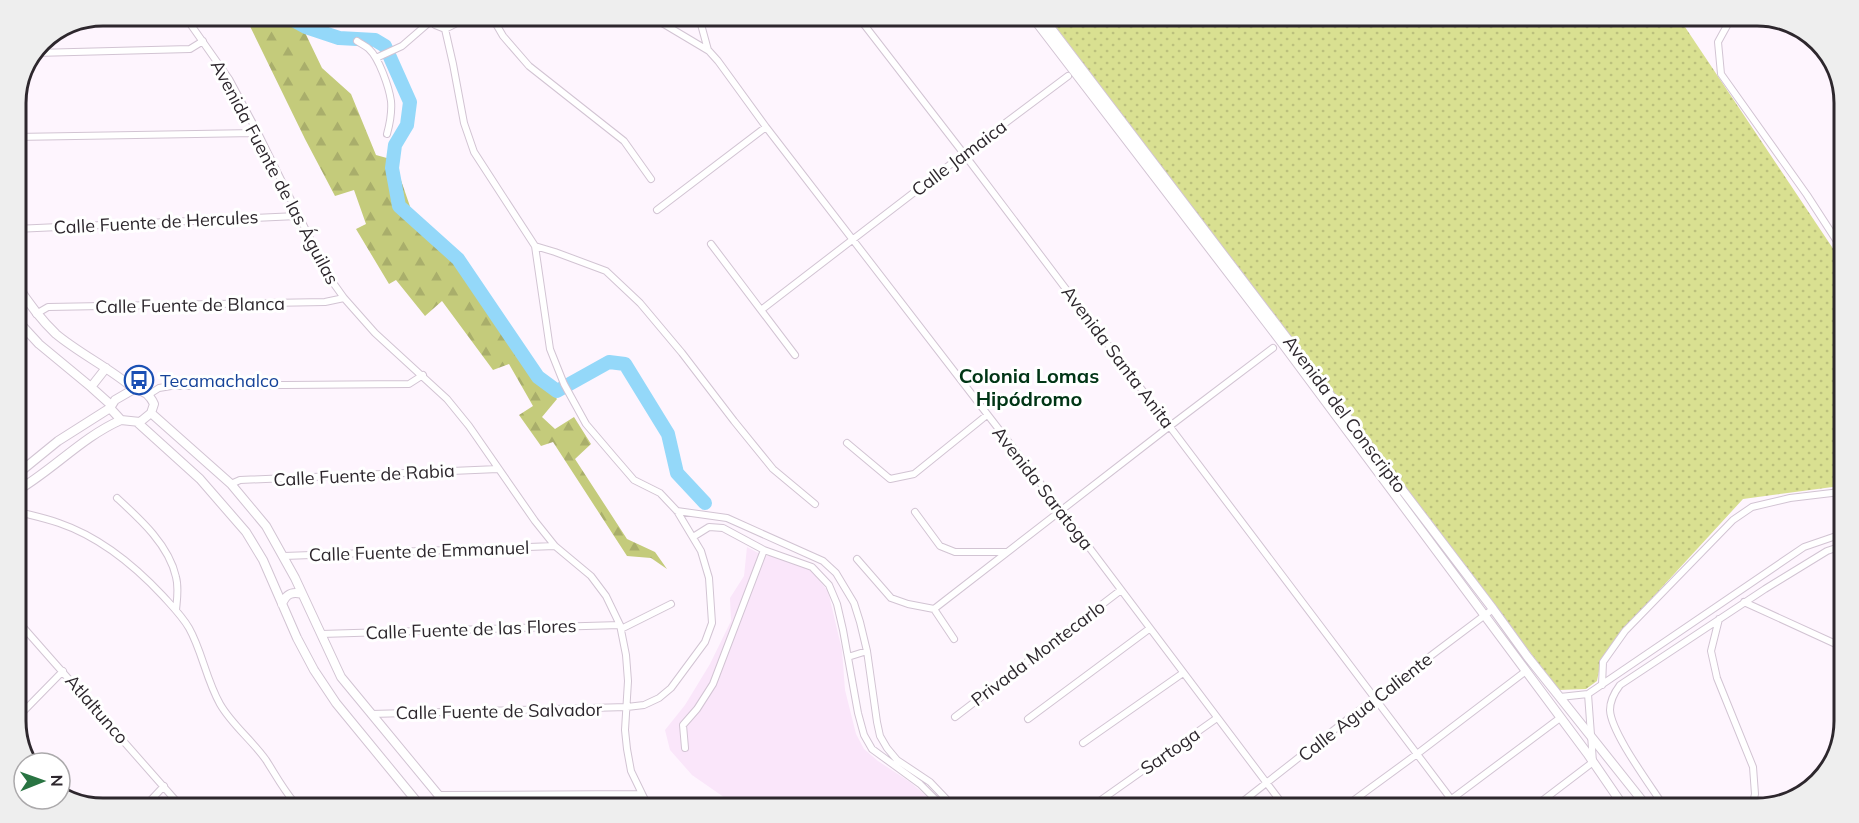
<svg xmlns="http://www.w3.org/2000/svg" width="1859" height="823" viewBox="0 0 1859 823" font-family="Mulish,sans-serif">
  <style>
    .built { fill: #fae6fa }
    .grass { fill: url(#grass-dots) }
    .forest { fill: url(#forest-firs) }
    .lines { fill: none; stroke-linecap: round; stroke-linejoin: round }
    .river { stroke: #94d8f9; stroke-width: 14 }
    .street-casing { stroke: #d2c4d3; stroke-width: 8 }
    .secondary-casing { stroke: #d2c4d3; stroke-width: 10 }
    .street { stroke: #fff; stroke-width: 6 }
    .secondary { stroke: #fff; stroke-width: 8 }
    .labels { text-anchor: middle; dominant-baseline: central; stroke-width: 6; stroke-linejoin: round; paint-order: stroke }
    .street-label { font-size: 18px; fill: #2d272d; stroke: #fff }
    .transit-label { font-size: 18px; fill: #164399; stroke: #fff; text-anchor: start }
    .neighbourhood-label { font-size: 20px; font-weight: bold; fill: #003515; stroke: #fff }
    .rim { fill: none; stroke: #2d272d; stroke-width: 3 }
  </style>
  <defs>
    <pattern id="grass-dots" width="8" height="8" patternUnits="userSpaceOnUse" patternTransform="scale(1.5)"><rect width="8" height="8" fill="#d9e091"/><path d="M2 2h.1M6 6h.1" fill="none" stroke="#bbc07d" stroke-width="1.8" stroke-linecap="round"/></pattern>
    <pattern id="forest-firs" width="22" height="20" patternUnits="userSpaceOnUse" patternTransform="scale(1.5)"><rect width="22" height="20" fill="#c4cb7b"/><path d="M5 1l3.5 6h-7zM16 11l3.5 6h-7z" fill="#a9ae6b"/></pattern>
  </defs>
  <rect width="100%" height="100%" fill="#fef5fe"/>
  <path class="built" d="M747,547L764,556H772L808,567L828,591L842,650L845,690L856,734L864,749L878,761L910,782L937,805L738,804L728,800L692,775L670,750L665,730L685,705L710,664L731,621L730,598L744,576Z"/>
  <path class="grass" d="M1050,19L1681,21L1842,262L1840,486L1743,499L1653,597L1601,661L1597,681L1586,689L1559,690L1277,322Z"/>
  <path class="forest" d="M245,16H297L322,68L351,94L376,155L394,160L414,218L460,258L523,357L557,399L542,417L555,429L574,417L591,444L575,459L627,539L655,552L667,569L651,558L627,556L553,442L541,446L519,415L533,406L509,364L493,370L442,301L425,316L396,280L389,284L356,229L366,224L354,190L335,196L305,139Z"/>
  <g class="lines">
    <path class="river" d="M286,16L306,27L339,38L375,40L385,46L410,102L407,125L395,145L392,168L399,206L458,259L538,377L557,391L609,362L625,364L668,434L677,473L705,503"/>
    <g class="street-casing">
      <path id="street" d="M184,15L229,79L258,133L329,277L344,298L375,333L447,399L469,426L535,521L555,546L591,576L606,596L620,625L626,655L628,681L625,730L627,749L631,771L647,804
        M431,16L435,25L445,29L455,24L457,16
        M492,17L503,36L529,66L624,141L651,179
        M652,17L709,51L718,61L766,127L1061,510L1284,806
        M699,17L708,50
        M859,18L964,154L1457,807
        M1729,22L1718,42L1721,74L1807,195L1842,249
        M357,41C361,44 366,46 369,49C379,58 389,87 391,101C392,112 390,123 387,134
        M35,53L190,49L203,41
        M376,58L402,46L432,20
        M15,137L258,133
        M657,210L766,127
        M15,229L297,216
        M711,244L795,355
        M535,246L555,252L606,271L640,303L682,353L734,421L773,469L815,504
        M761,310L964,154L1068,76
        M36,314L48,307L325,302L344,298
        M148,395L159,388L171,386L409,384L423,375
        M847,443L890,479L914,474L987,415
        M231,484L240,480L498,469
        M117,498C140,519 169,545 176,577C179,588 177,599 176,610
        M15,511C30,515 45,518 59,523C100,537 134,565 163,596C172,606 182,616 189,628C202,651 206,679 220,704C232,725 252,740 266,760C275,774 283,789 294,802
        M677,511L727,518L823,561L836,573L854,603L860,622L867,651L877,722L880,736L887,748L897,760L930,782L952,805
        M915,512L940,546L955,552H1007
        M693,537L709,527L723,528L764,550L812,567L829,585L837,604L843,630L858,713L864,735L872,749L920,784L941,805
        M284,556L555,546
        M857,559L891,598L908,604L934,609
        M1744,602L1838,645
        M934,609L1170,426L1273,348
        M934,609L954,639
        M15,618L177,802
        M1719,619L1711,651L1717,678L1753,767L1755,794L1752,808
        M621,629L671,604
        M321,634L620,625
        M848,657L867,651
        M1602,685L1603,662L1625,631L1733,520L1752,507L1790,498L1840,492
        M1560,697L1588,694L1804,547L1839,535
        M371,714L627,707L644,705L659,698L671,688L705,642L712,623L709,578L701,551L677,511L660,493L634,480L615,458L586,424L564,384L550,349L535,246L474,152L464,123L453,64L445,29
        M955,717L1121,590
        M1028,719L1149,629
        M15,720L63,671
        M1083,743L1183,673
        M685,748L683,725L697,709L713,684L764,550
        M439,795L642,794
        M149,802L164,786
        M1041,805H1042
        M1094,805L1217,718
        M1237,806L1376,697L1493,609
        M1346,806L1417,754L1526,671
        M1441,807L1560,718
        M1534,807L1593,762L1588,694
        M1665,808C1651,786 1611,733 1610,710C1610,700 1614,693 1620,685L1765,589L1827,551L1839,547"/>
    </g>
    <g class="secondary-casing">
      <path id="secondary" d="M1034,19L1279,339L1587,753L1624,807
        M1044,19L1493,609L1527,656L1648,808
        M15,282C27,301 39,318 56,334C80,354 110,368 134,389
        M15,318L39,344L91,387L111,405
        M91,387L106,368
        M134,389C144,390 150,395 154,404L151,413L140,422L121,420L110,408L115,400Z
        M151,413L231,484L266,526L295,578L341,677L445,803
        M137,422L200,479L246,532L263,560L297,638L314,670L336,703L418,803
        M15,476L58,441L110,408
        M15,492C52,471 82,437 121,420
        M282,604C286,594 292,591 302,594"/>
    </g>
    <use href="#street" class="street"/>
    <use href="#secondary" class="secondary"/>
  </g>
  <defs>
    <g id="bus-ring" transform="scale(1.5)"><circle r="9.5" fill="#fff" stroke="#1a4fb4" stroke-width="1.5"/><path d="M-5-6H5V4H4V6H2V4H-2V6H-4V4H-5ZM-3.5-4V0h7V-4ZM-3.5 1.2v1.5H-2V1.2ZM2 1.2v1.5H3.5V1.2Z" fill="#1a4fb4"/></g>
  </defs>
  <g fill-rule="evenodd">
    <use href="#bus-ring" x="139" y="380"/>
  </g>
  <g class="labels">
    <g class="street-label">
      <text transform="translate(959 158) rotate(-37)">Calle Jamaica</text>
      <text transform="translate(275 172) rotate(62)">Avenida Fuente de las Águilas</text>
      <text transform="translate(156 222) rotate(-3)">Calle Fuente de Hercules</text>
      <text transform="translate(190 305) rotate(-1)">Calle Fuente de Blanca</text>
      <text transform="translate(1118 357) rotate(53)">Avenida Santa Anita</text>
      <text transform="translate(1345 414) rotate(53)">Avenida del Conscripto</text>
      <text transform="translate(364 475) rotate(-3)">Calle Fuente de Rabia</text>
      <text transform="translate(1043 488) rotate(52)">Avenida Saratoga</text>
      <text transform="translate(419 551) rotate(-2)">Calle Fuente de Emmanuel</text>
      <text transform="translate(471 629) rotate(-2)">Calle Fuente de las Flores</text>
      <text transform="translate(1038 653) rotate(-37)">Privada Montecarlo</text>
      <text transform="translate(1365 707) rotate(-38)">Calle Agua Caliente</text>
      <text transform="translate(97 709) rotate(49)">Atlaltunco</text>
      <text transform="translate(499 711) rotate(-1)">Calle Fuente de Salvador</text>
      <text transform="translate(1170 751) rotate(-35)">Sartoga</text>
    </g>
    <g class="transit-label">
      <text x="160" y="380">Tecamachalco</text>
    </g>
    <g class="neighbourhood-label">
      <text x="1029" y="375">Colonia Lomas<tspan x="1029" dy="23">Hipódromo</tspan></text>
    </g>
  </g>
  <path d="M0 0H1859V823H0ZM103 26H1757A77 77 0 0 1 1834 103V721A77 77 0 0 1 1757 798H103A77 77 0 0 1 26 721V103A77 77 0 0 1 103 26Z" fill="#eee" fill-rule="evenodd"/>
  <path class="rim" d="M103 26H1757A77 77 0 0 1 1834 103V721A77 77 0 0 1 1757 798H103A77 77 0 0 1 26 721V103A77 77 0 0 1 103 26Z"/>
  <g transform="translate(42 781) rotate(89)"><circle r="28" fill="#ffffff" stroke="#aba9ab" stroke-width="1.5"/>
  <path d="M0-4.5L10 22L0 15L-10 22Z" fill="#297442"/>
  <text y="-9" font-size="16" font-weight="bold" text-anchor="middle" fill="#2d272d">N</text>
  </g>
</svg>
